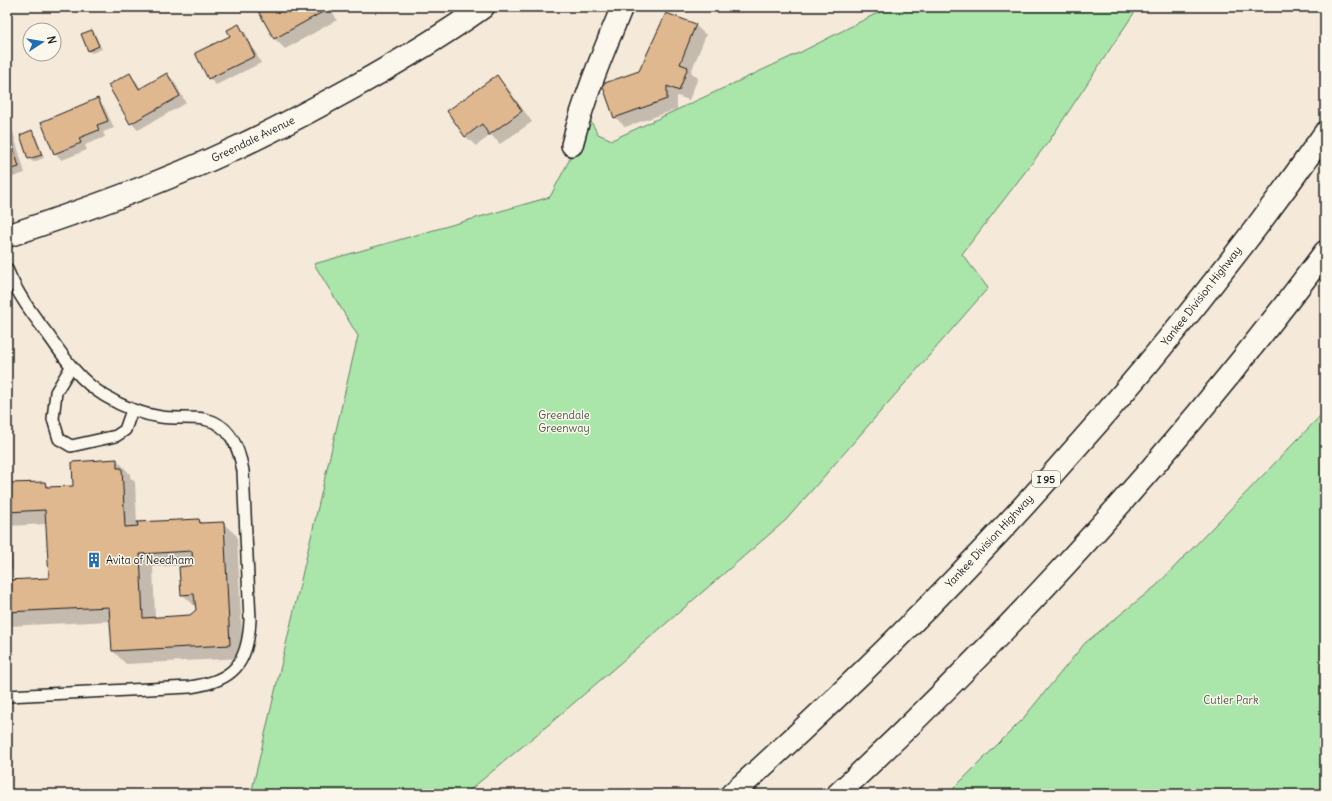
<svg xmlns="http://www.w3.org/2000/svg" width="1332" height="801" viewBox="0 0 1332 801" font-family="Delius,sans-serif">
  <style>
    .green { fill: #aae5aa; stroke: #638063 }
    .shadow { fill: #0003; fill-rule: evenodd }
    .building { fill: #dfb890; stroke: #1c1c1c; fill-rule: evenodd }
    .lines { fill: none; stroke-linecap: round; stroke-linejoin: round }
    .lane-casing { stroke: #1c1c1c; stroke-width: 14 }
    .street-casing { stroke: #1c1c1c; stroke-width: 24 }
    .secondary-casing { stroke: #1c1c1c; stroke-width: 25 }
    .highway-casing { stroke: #1c1c1c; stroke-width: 25 }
    .lane { stroke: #fbf7ec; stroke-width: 11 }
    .street { stroke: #fbf7ec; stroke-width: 21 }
    .secondary { stroke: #fbf7ec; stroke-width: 22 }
    .highway { stroke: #fbf7ec; stroke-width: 22 }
    .labels { text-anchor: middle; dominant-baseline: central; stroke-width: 3; stroke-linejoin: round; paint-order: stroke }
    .shield { fill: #fbf7ec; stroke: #5f5e5a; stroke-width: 1 }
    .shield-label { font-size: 10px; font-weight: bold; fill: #1c1c1c }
    .street-label { font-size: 11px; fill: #1c1c1c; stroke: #fbf7ec }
    .park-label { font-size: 11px; fill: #475847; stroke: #fbf7ec }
    .poi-label { font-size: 11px; fill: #1c1c1c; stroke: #fbf7ec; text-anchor: start }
  </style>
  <rect width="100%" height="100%" fill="#f5eada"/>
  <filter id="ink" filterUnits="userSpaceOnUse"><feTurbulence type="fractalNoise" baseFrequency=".025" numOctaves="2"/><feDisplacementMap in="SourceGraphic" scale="8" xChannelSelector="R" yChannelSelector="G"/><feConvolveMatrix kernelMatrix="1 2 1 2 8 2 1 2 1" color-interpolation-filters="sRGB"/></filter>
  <g filter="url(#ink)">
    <path class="green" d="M889,7H1138L1049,141L962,254L988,288L786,520L553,721L465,794H251L358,336L314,264L550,197L590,120L598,134L612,140L801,52Z
      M1325,411V794H948L1021,721L1085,643L1157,585Z"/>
    <path class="shadow" d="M258,7H330L337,20L285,49L275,39Z
      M695,25L706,35L691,72L698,78L689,100L677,96V109L625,127L615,117L640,72Z
      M239,26L245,32L261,63L216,85L209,78L231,36Z
      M92,31L95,34L102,49L92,53L88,50Z
      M167,74L174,81L186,103L138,130L131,123L130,75L137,82L141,89Z
      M497,77L507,87L532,122L500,144L491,135L476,146L465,136Z
      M97,99L104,106L114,128L103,132L105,137L85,145L87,150L62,160L55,154L42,123Z
      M7,124L12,129L25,173L7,179Z
      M32,131L35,134L44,158L33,162L29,159L21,135Z
      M117,460L130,474V477L135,482L137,523L199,520L203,524L223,523L237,536L243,658L126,664L113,651L111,621L7,626V546L12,551L13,570H8V581L50,579L47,524L7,526V484L45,483L50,488L74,487ZM190,565L182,594L197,608V610L191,616L155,618L153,567Z"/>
    <path class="building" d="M256,7H326L328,9L274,39Z
      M666,13L696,24L680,64L688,67L679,91L667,86V99L614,118L602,84L639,71Z
      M239,24L255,56L208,79L195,53L230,36L227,30Z
      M92,30L99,46L88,51L81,34Z
      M130,73L139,89L167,73L180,96L130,124L108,85Z
      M497,75L522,111L489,135L482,124L465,137L447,111Z
      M98,98L108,121L97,125L99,130L79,138L81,143L54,154L41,122Z
      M7,127L19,167L7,170Z
      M32,130L42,155L28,159L20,135Z
      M117,459V468H122L125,527L138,526L137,522L199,519L200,523L224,522L230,645L112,651L109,607L7,612V580L49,578L45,510L7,512V483L45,482L46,487L73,486L72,462ZM192,551L193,565L179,567L181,595L194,594L196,610L190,615L143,618L140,554Z"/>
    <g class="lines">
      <g class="lane-casing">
        <path id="lane" d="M7,269C17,294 33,315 49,336C65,359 80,381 105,396C123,407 140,414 161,417C175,419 190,417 204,419C230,424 239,447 243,471L250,620C248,663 234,681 190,687L7,696
          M71,367L56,392L53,419L59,439L71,446L116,436L125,430L132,410"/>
      </g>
      <g class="street-casing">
        <path id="street" d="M572,145C584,97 603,53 622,7"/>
      </g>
      <g class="secondary-casing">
        <path id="secondary" d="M7,236C85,210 162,183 236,148C275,130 314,109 352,88C397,63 441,37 483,7"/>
      </g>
      <g class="highway-casing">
        <path id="highway" d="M732,794C951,598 1156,373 1325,133
          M838,794C1015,628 1180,447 1325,252"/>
      </g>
      <use href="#lane" class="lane"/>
      <use href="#street" class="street"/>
      <use href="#secondary" class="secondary"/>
      <use href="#highway" class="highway"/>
    </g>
  </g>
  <defs>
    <g id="building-bare" transform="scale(1.2)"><path d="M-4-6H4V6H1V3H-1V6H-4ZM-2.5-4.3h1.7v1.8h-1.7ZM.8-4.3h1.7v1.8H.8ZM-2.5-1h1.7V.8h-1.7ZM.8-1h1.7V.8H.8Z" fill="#1f6fb2" stroke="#fbf7ec" stroke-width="2.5" paint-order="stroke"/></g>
  </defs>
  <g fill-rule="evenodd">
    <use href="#building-bare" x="94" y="560"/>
  </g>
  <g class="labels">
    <rect class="shield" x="1032" y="471" width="28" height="16" rx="3"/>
    <g class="shield-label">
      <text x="1046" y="479">I 95</text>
    </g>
    <g class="street-label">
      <text transform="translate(253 139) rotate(-26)">Greendale Avenue</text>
      <text transform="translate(1201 296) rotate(-52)">Yankee Division Highway</text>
      <text transform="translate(989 541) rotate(-47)">Yankee Division Highway</text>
    </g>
    <g class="park-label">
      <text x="564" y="415">Greendale<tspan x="564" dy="13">Greenway</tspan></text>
      <text x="1231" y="700">Cutler Park</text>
    </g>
    <g class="poi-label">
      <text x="106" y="560">Avita of Needham</text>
    </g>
  </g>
  <rect width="1332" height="801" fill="none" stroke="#fbf7ec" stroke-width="24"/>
  <rect x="12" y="12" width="1308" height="777" fill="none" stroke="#1c1c1c" stroke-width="1.5" filter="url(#ink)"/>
  <g transform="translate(42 42) rotate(78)"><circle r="19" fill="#fbf7ec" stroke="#a29f99"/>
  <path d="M0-3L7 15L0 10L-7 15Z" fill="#1f6fb2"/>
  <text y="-6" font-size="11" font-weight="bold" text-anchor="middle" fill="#1c1c1c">N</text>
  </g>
</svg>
